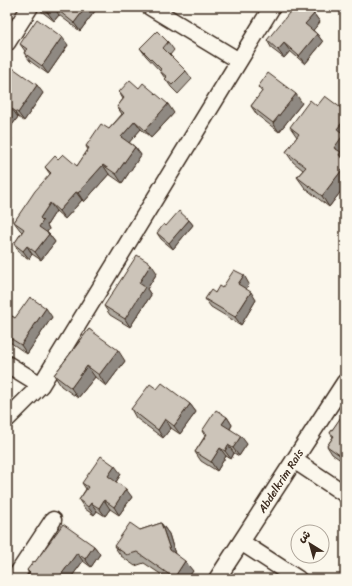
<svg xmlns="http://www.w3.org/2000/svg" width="352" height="586" viewBox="0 0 352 586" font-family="Sriracha,'Playpen Sans Arabic',sans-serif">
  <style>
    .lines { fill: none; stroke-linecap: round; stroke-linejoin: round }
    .minor-casing { stroke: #3b2a1e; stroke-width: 19 }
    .minor { stroke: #fbf7ec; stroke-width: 16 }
    .wall { fill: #afa99f; stroke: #3b2a1e }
    .shaded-wall { fill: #8f8982; stroke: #3b2a1e }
    .building { fill: #ccc4b9; stroke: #3b2a1e }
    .labels { text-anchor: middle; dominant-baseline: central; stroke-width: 3.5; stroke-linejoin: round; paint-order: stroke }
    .street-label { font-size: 11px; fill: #3b2a1e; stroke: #fbf7ec }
  </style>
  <rect width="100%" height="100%" fill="#fbf7ec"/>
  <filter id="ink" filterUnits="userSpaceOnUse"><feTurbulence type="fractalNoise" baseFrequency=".025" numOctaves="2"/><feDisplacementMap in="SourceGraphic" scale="8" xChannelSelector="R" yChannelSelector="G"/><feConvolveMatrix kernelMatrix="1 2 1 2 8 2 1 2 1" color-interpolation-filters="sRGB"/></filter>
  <g filter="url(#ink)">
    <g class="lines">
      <g class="minor-casing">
        <path id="minor" d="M150,7L239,61
          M7,43L30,7
          M7,364L41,385
          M7,419L41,385L272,7
          M294,460L345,494
          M241,542L298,579
          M14,579L53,520
          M217,579L345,382"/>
      </g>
      <use href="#minor" class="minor"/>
    </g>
    <path class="wall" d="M38,7H98L80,31L59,15L54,21L40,10Z
      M314,14L320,22L313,30L317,34L323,42L305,64L290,51L284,58L272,49L267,40Z
      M168,42L174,50L170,55L186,71L192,79L178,94L171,87L160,71L146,56L140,48Z
      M20,44L68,45L48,74L30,61L24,53L25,51Z
      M7,70L43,93L24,121L18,117L7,132Z
      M258,87L302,103L279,132L257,115L251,106L262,92Z
      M139,88L174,113L151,138L141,129L129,142L135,147L141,155L122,183L109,174L84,202L82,200L65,219L56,211L47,225L49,229L47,232L49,234L55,242L41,260L32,254L29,259L20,253L14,244L22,232L20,230L14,222L50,174L45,167L58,159L77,166L88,150L86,146L109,129L122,114L117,107L123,99L119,92Z
      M290,127L343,156L345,159V186L329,207L305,188L297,177L303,170L293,162L286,152L297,137Z
      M7,206L10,219H7Z
      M189,220L193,225L173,249L161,239L157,233L166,226Z
      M157,273L147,289L151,295L130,327L110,315L104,306Z
      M249,284L246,289L256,300L241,325L211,307L205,299L222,288Z
      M7,313L15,318L52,317L27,354L7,340Z
      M89,329L125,361L106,386L95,377L78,398L61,386L54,375Z
      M157,389L190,404L196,412L180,434L171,428L163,438L136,418L131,409Z
      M345,407V463L332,454L327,446L333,437L330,433L343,415L341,413Z
      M227,417L232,425L230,429L247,444L239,456L234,453L231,459L226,456L217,471L201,461L195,452L205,436L202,431Z
      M121,474L116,482L132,497L119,515L110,509L105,516L97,511L94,515L85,509L79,500L86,489L82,483Z
      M161,523L169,534L175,554L193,571L187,579H168L144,563L135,566L121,556L114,546L140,530Z
      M94,546L100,554L91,567L83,561L70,579H26L29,574L27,570L35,562Z"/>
    <path class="shaded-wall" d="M53,7H54L59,15L54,21L48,13Z
      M86,7H98L80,31L74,23Z
      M314,14L320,22L311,33L305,24Z
      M317,34L323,42L305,64L299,56Z
      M62,37L68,45L48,74L42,66Z
      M284,43L290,51L284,58L278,50Z
      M37,85L43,93L24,121L18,113Z
      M296,94L302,103L279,132L273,123Z
      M168,104L174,113L151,138L145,130Z
      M12,109L18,117L7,132V116Z
      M345,119V154L343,156L345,159V164L334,148L337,129Z
      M135,121L141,129L127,145L121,137Z
      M7,133L12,139L7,146Z
      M135,147L141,155L122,183L116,174Z
      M103,165L109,174L84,202L78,193Z
      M345,166V186L329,207L322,196Z
      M76,192L82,200L65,219L59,211Z
      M50,203L56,211L47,225L49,229L45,235L39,227L40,218Z
      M7,206L10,219L7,214Z
      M189,220L193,225L173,249L169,243Z
      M49,234L55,242L41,260L35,252Z
      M27,246L32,254L29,259L23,251Z
      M151,264L157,273L147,289L151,295L130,327L125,319L139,283Z
      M244,275L249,284L244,292L238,284Z
      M251,292L256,300L241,325L235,317Z
      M46,308L52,317L27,354L21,345Z
      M118,350L125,361L106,386L99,375Z
      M87,366L95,377L78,398L71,388Z
      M190,404L196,412L180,434L174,426Z
      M227,417L232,425L228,432L222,424Z
      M165,419L171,428L163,438L158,430Z
      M241,436L247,444L239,456L233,448Z
      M228,445L234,453L231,459L225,451Z
      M220,448L226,456L217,471L211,462Z
      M345,450V462L341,456Z
      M115,466L121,474L114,485L108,476Z
      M126,489L132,497L119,515L114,507Z
      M104,500L110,509L105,516L99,508Z
      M91,503L97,511L94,515L88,507Z
      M161,523L169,534L177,561L170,550Z
      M94,546L100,554L91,567L85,559Z
      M77,553L83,561L70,579H58Z
      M185,561L193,571L187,579H175L174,578Z"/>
    <path class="building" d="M41,7H53L48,13Z
      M54,7H86L74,23Z
      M294,7H306L314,14L305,24L317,34L299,56L284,43L278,50L267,40Z
      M37,19L62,37L42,66L24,53L27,49L20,44Z
      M157,31L168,42L163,48L186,71L172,85L165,79L167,77L160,71L161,69L140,48Z
      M10,66L37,85L18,113L12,109L7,116V70Z
      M268,73L296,94L273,123L251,106L263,90L258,87Z
      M130,80L139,88L143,83L168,104L145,130L135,121L121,137L135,147L116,174L103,165L78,193L76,192L59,211L50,203L40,218L43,221L39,227L49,234L35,252L27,246L23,251L14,244L24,229L14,222L35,191L51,173L45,167L55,156L58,159L63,154L77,166L89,148L86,146L101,124L109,129L124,113L117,107L124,98L119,92Z
      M325,96L345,111V119L337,129L344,134L334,148L341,152L339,155L345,160V166L322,196L297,177L306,167L286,152L299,134L290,127L310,100L317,106Z
      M179,211L189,220L169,243L157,233L164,224L166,226Z
      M137,255L151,264L139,283L145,287L125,319L104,306Z
      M234,270L244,275L238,284L251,292L235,317L205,299L211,290L215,293L219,286L222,288Z
      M30,297L46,308L21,345L7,336V313L15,318Z
      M89,329L118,350L99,375L87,366L71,388L54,375Z
      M162,383L190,404L174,426L165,419L158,430L131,409L150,384L157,389Z
      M345,407V450L341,456L327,446L334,436L330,433L343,414L341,413Z
      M216,410L227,417L222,424L241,436L233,448L228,445L225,451L220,448L211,462L195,452L207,434L202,431Z
      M101,456L115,466L108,476L126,489L114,507L104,500L99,508L91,503L88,507L79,500L88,487L82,483Z
      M130,523L140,530L161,523L170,550L185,561L174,578L137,552L127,555L114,546Z
      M63,524L94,546L85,559L77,553L58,579H26L30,573L27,570L34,561L35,562Z"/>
  </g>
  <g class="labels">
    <g class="street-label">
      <text transform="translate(281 481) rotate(-57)">Abdelkrim Rais</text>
    </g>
  </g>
  <rect width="352" height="586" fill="none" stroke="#fbf7ec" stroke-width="24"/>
  <rect x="12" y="12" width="328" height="562" fill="none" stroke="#3b2a1e" stroke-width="1.5" filter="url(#ink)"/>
  <g transform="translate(310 544) rotate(323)"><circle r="19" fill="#fbf7ec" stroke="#aea59a"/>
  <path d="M0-3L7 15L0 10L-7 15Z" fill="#3b2a1e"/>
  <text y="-6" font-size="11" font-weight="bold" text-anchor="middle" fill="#3b2a1e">ش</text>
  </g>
</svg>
